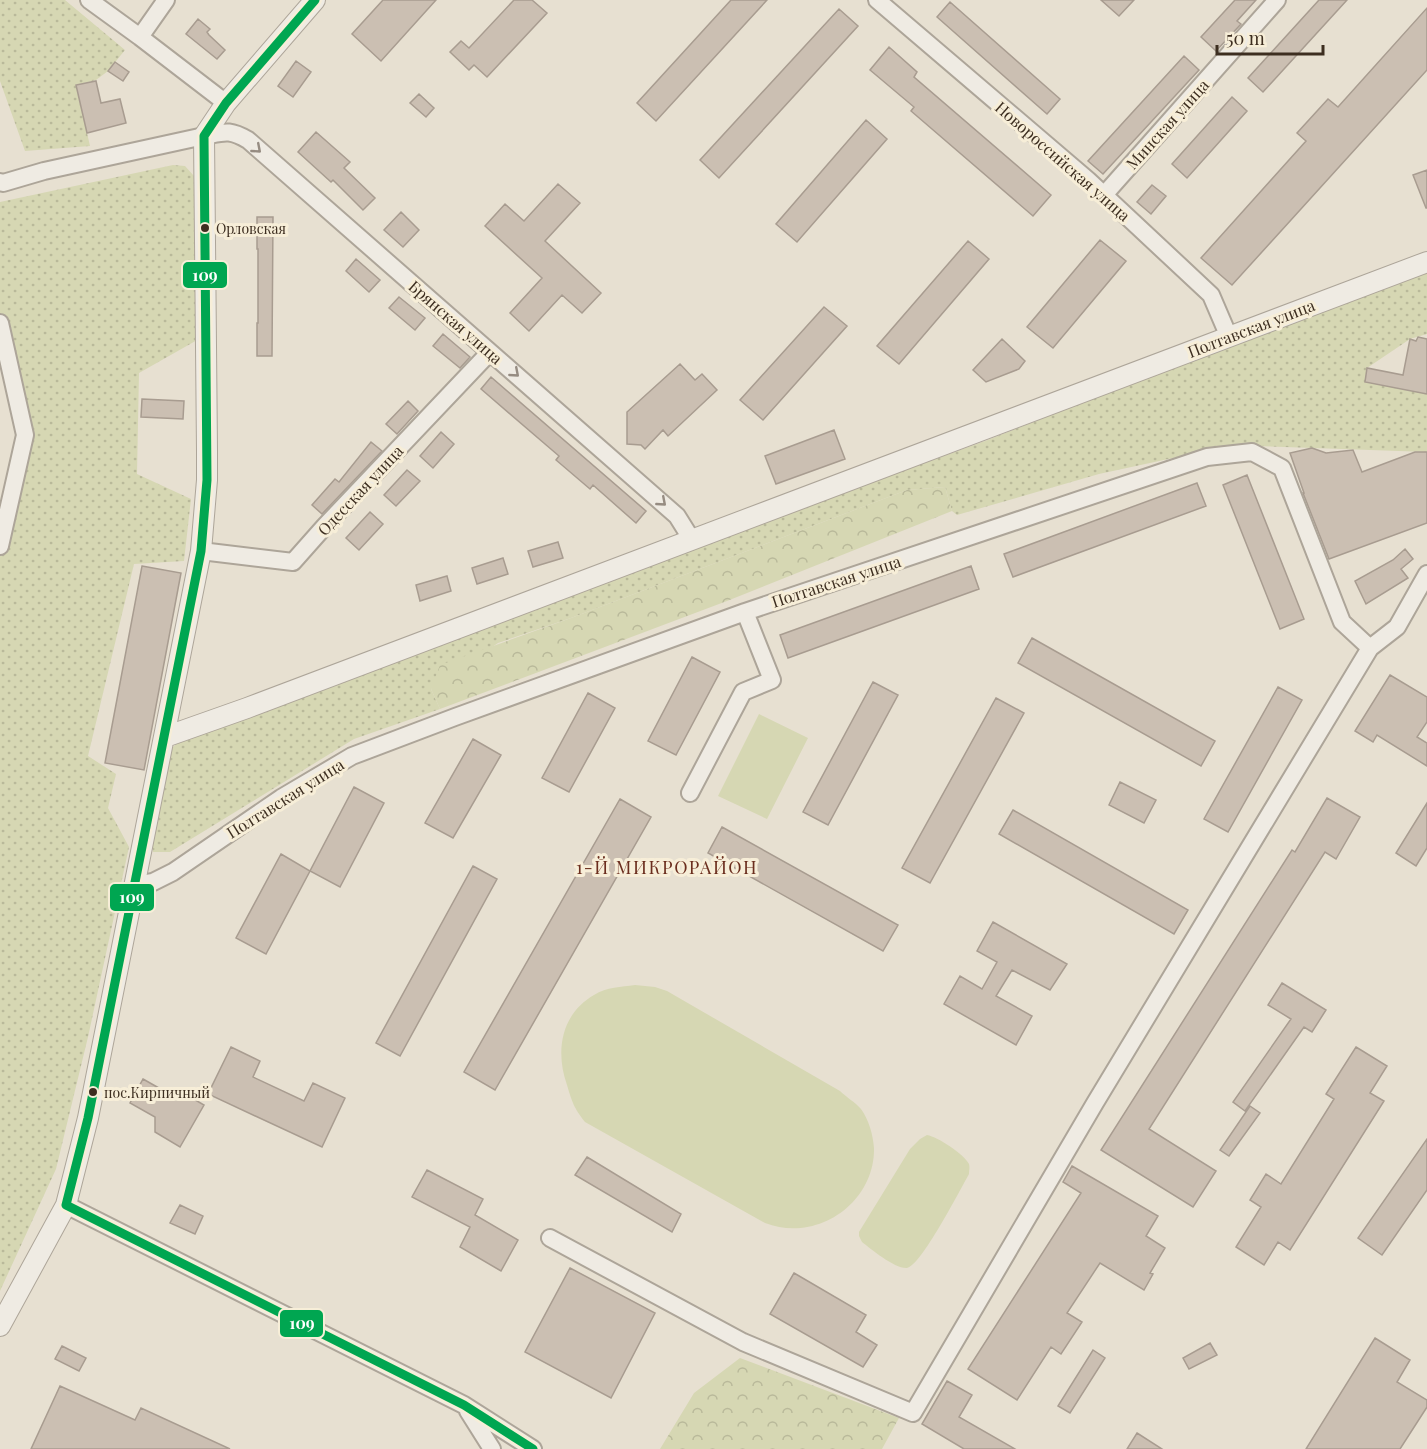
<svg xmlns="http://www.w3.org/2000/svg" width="1427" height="1449" viewBox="0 0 1427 1449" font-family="'Playfair Display',serif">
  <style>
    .grass { fill: url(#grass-dots) }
    .forest { fill: url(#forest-crowns) }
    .pitch { fill: #d6d7b3 }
    .building { fill: #cbbfb2; stroke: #a89c90; stroke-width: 1.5 }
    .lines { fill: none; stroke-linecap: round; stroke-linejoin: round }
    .minor-casing { stroke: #ada599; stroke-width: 20 }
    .tertiary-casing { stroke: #ada599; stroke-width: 22 }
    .minor { stroke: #efebe3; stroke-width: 16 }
    .tertiary { stroke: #efebe3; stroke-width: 20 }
    .bus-1-casing { stroke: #f7eed8; stroke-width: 14 }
    .bus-1 { stroke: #00a651; stroke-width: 9 }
    .oneway { stroke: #968c82 }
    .bus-dot { fill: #3d2e20; stroke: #f7eed8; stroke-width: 2 }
    .labels { text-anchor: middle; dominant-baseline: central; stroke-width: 6; stroke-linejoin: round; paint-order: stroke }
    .bus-label { font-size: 14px; fill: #3d2e20; stroke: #f7eed8; text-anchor: start }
    .street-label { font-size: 16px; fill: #3d2e20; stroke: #f7eed8 }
    .neighbourhood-label { font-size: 18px; letter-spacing: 1.5px; fill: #6b2e1e; stroke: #f7eed8 }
    .line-badge { stroke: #f7eed8; stroke-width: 2 }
    .badge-label { font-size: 16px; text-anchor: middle; font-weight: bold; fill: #fff }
  </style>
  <defs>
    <pattern id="grass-dots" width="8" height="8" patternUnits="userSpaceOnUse" patternTransform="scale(1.5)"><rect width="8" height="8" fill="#d6d7b3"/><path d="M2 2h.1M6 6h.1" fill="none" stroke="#b9b99a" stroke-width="1.8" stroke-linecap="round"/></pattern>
    <pattern id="forest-crowns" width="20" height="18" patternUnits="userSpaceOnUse" patternTransform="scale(1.5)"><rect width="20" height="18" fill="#d6d7b3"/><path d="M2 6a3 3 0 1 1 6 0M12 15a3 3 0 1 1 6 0" fill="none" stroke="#b9b99a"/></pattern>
  </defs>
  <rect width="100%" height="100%" fill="#e7e0d1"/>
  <path class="grass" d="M0,0H65L125,50L108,71L96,80L76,85L90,146L25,151L0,81Z
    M173,165L185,166L194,176L200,275L199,339L139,373L137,474L191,499L184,561L134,564L88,756L116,774L108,808L129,847L88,1037L56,1169L0,1291V538L22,436L0,345V202Z
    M1427,272V334L1410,339L1367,368L1365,382L1427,394V452L1256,446L1210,450L1099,474L957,515L952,511L945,487L907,490L571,618L498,643L431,689L440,709L354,739L170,852H153L152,830L164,773L173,747L184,737L732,533L985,441L1214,351Z"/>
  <path class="forest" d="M945,487L952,511L727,601L440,709L431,689L440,665L571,618L907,490Z
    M740,1358L899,1418L882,1449H660L694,1393Z"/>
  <path class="pitch" d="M759,714L808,738L767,819L718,796Z
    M635,985L655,987L667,991L840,1091C846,1097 855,1102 861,1109C869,1120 873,1135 874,1148C875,1203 817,1243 765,1223L585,1122C574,1108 572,1102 567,1085C555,1051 561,1014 594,995C607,987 621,987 635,985Z
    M927,1135C938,1137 964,1154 969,1164C970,1168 969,1170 969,1174C960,1190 921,1266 907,1268C895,1269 871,1249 862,1242L859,1236V1232L910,1149L920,1139Z"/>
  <path class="building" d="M383,0H436L381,61L352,34Z
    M514,0H532L547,13L487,77L474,65L469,70L450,52L461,41L469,48Z
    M731,0H767L656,121L637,103Z
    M1101,0H1134L1119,16Z
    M1235,0H1256L1237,21L1241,24L1216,51L1201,37Z
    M1319,0H1347L1263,92L1248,78Z
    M950,2L1060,99L1047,114L937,17Z
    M1427,8V70L1232,285L1201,258L1306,141L1297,133L1328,99L1338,107Z
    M839,9L858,26L719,178L700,160Z
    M198,19L210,29L207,32L209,35L225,50L217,59L186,34Z
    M889,47L917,72L914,77L1051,195L1033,216L911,111L914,107L870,70Z
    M1184,56L1199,70L1103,174L1088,161Z
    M296,61L311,72L293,97L278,86Z
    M115,62L129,72L123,81L108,71Z
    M96,81L101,103L120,99L126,123L87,133L76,85Z
    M419,94L434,108L426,117L410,103Z
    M1232,97L1247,111L1187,178L1172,164Z
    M866,120L887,139L797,242L776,224Z
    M316,132L350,162L344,168L375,198L363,210L333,180L331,182L298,152Z
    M1427,170V208H1426L1413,175Z
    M558,184L580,203L545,241L601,293L582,313L562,295L529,331L510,313L542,278L485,226L505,204L524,221Z
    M1152,185L1166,196L1151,214L1137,202Z
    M401,212L419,230L403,247L384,230Z
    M257,217H273L272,356H257V323H258V249H257Z
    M1100,240L1126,261L1053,348L1027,327Z
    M968,241L989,259L899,364L877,346Z
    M356,259L380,280L369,292L346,271Z
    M399,297L425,318L415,330L389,308Z
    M824,307L847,326L763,420L740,400Z
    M443,334L470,357L460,368L433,346Z
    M1418,337L1427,339V394L1365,382L1367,368L1403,375L1410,339L1416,341Z
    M1002,339L1025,361L1019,369L986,382L973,370Z
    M680,364L695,380L702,374L717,390L668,436L663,430L645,449L641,445L627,444V412Z
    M491,377L646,511L636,523L593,485L590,489L556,460L559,456L481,389Z
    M142,399L184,401L183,419L141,417Z
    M408,401L418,411L397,434L386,424Z
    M834,430L845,459L776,484L765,456Z
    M441,432L454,444L433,468L420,456Z
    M371,442L382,451L322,514L312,505L335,479L339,482Z
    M1312,448L1326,453L1353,450L1362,472L1415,452H1427V523L1329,559L1303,493H1304L1290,453Z
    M407,470L420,481L396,506L384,495Z
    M1247,475L1304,619L1280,629L1223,485Z
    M1197,483L1206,506L1013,577L1004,554Z
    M370,512L383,524L359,550L346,538Z
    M558,542L563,558L533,567L528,551Z
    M1405,549L1413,559L1401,569L1408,578L1366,604L1355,581L1393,560Z
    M503,558L508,574L477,584L472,568Z
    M142,566L181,573L144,770L105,763Z
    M971,566L979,589L788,658L780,635Z
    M447,576L451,591L420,601L416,585Z
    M1032,638L1215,741L1201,766L1018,663Z
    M692,657L720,672L676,755L648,741Z
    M1390,675L1427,697V722L1417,737L1427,743V766L1377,735L1373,742L1355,731Z
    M873,682L898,695L828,825L803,812Z
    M1278,687L1302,700L1228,832L1204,819Z
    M588,693L615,708L569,792L542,778Z
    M996,698L1024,713L930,883L902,868Z
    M473,739L501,755L453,838L425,823Z
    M1120,782L1156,800L1144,823L1109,805Z
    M354,787L384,803L340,887L310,871Z
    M1327,798L1360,817L1336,859L1325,852L1149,1129L1216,1171L1193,1207L1101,1150L1292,850L1295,852Z
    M620,799L651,817L495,1090L464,1072Z
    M1427,803V848L1416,866L1396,853Z
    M1013,810L1188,910L1174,934L999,834Z
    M722,827L898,925L883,951L708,853Z
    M281,854L310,871L266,954L236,938Z
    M473,866L497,879L400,1056L376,1043Z
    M993,922L1067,964L1050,990L1012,970L996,996L1032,1016L1016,1045L944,1004L960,976L982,989L997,962L977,951Z
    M1282,983L1326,1010L1312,1032L1304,1027L1245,1111L1233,1102L1291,1019L1268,1005Z
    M231,1047L260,1061L253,1077L304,1101L313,1083L345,1098L322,1147L208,1094Z
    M1356,1047L1387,1066L1370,1093L1384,1101L1290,1250L1278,1242L1264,1265L1236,1247L1261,1207L1250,1200L1266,1174L1281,1184L1334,1099L1326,1094Z
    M143,1079L173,1096L180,1091L204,1105L180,1147L155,1132V1117L130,1103Z
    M1250,1106L1260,1113L1229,1156L1220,1150Z
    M1427,1139V1190L1382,1255L1358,1238Z
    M587,1157L681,1214L672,1232L575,1175Z
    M1072,1166L1158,1216L1146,1236L1165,1248L1150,1273L1153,1274L1144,1290L1100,1263L1067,1313L1082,1322L1061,1354L1051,1347L1017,1400L968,1369L1081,1193L1063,1182Z
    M427,1170L483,1199L475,1215L518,1240L501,1271L460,1247L470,1227L412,1197Z
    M180,1205L203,1216L195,1234L170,1223Z
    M570,1268L655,1313L611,1398L525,1352Z
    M794,1273L866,1315L856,1332L877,1345L863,1367L770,1314Z
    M1375,1338L1410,1360L1397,1382L1427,1400V1407L1400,1449H1306Z
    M1210,1343L1217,1355L1189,1369L1183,1358Z
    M62,1346L86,1358L79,1371L55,1359Z
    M1093,1350L1105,1358L1070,1413L1058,1406Z
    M947,1381L972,1395L959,1417L1015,1449H964L922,1424Z
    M60,1386L135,1420L141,1408L230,1449H31Z
    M1137,1433L1162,1449H1127Z"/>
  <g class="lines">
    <g class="minor-casing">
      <path id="minor" d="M89,0L140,37L226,103
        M877,0L1088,180L1211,295L1229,337
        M140,37L166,0
        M0,182L3,183L44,171L204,136C225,132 229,129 248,140L677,516L692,540
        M1104,195L1277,0
        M0,323L25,435L0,546
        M201,551L293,562L324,527L490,352
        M690,793L743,692L772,680L745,612
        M134,885L153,882L173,872L281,798L352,756L455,717L745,612L1207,457L1252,452L1282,468L1342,622L1370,648
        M66,1205L464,1405L533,1449
        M550,1238L743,1342L913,1413L1095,1103L1370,648L1397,627L1427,574
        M468,1411L492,1449"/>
    </g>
    <g class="tertiary-casing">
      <path id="tertiary" d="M165,737L247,708L1427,262
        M0,1326L66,1205L88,1118L201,551L207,480V451L204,136L226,103L315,0"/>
    </g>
    <use href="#minor" class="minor"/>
    <use href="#tertiary" class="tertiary"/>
    <g class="bus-1-casing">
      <path id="bus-1" d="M66,1205L88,1118L201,551L207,480L204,136L226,103L315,0
        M66,1205L464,1405L533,1449"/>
    </g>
    <use href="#bus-1" class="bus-1"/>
  </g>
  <defs><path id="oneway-chevron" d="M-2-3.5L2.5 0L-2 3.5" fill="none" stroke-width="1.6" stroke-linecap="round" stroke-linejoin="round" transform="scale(1.5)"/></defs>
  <g class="oneway">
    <use href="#oneway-chevron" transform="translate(257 149) rotate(41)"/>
    <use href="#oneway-chevron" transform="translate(515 373) rotate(41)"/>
    <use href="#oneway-chevron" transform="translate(662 502) rotate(41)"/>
  </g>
  <g class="bus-dot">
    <circle cx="205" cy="228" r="5"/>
    <circle cx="93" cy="1092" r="5"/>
  </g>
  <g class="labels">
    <g class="bus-label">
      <text x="216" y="228">Орловская</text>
      <text x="104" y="1092">пос.Кирпичный</text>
    </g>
    <g class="street-label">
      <text transform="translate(1167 124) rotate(-48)">Минская улица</text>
      <text transform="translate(1063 161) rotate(41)">Новороссийская улица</text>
      <text transform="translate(456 322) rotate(41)">Брянская улица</text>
      <text transform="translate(1251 328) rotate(-21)">Полтавская улица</text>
      <text transform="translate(360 490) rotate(-47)">Одесская улица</text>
      <text transform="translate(836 581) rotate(-18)">Полтавская улица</text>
      <text transform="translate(285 798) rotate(-32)">Полтавская улица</text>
    </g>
    <g class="neighbourhood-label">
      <text x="667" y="867">1-Й МИКРОРАЙОН</text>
    </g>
  </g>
  <g class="line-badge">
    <rect x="182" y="261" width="46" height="28" rx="6" fill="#00a651"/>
    <rect x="109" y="883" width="46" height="29" rx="6" fill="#00a651"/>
    <rect x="279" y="1309" width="45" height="29" rx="6" fill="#00a651"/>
  </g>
  <g class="badge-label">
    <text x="205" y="281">109</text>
    <text x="132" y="903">109</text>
    <text x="302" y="1329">109</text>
  </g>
  <path d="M1217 45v9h106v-9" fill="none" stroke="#3d2e20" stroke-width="3"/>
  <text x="1226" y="45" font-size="18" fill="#3d2e20" stroke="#f7eed8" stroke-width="4.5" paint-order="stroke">50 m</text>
</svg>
